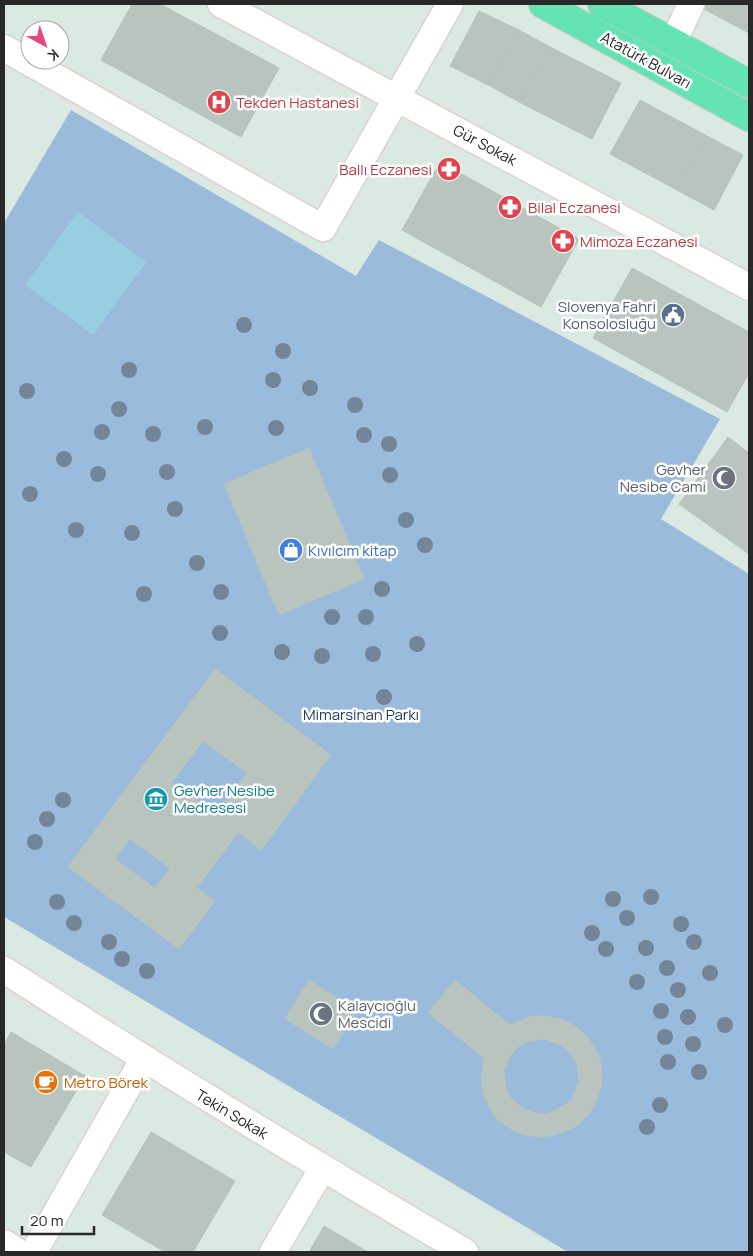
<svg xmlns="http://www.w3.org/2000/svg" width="753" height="1256" viewBox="0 0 753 1256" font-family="Manrope,sans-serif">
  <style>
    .green { fill: #9bbbdc }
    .pitch { fill: #97cee2 }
    .building { fill: #bac4be; stroke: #b4c4bc; fill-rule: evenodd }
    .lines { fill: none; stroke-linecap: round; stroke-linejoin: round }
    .minor-casing { stroke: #e0d0d5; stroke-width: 29 }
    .primary-casing { stroke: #c7c7c7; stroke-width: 30 }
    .minor { stroke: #fff; stroke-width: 26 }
    .primary { stroke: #64e4b3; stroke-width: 28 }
    .tree { fill: #738699 }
    .labels { text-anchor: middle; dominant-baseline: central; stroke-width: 5; stroke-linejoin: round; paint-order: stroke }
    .street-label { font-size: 15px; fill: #282828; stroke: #fff }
    .health-label { font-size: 15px; fill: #be3a42; stroke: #fff; text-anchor: start }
    .service-label { font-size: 15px; fill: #4e5e75; stroke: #fff; text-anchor: end }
    .worship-label { font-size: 15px; fill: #5b616d; stroke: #fff; text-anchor: end }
    .shop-label { font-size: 15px; fill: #366cbe; stroke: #fff; text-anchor: start }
    .park-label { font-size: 15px; fill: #1f355e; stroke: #fff }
    .culture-label { font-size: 15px; fill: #0d838f; stroke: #fff; text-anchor: start }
    .food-label { font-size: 15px; fill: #c56008; stroke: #fff; text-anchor: start }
  </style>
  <rect width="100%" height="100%" fill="#dae9e1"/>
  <path class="green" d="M71,110L356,276L379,240L720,419L661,519L749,574V1252H568L4,917V223Z"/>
  <path class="pitch" d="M78,212L146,262L93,335L25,285Z"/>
  <path class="building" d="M132,4H160L279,68L241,137L101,60Z
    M706,4H749V33L704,9Z
    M479,11L519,30L490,86L450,66Z
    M519,30L550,47L521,103L490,86Z
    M550,47L621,83L592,139L521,103Z
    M640,100L707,136L677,190L610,154Z
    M707,136L743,155L714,210L677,190Z
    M440,162L579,239L541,307L402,230Z
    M632,268L749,332V373L727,412L593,338Z
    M728,437L749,453V554L679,504Z
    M309,448L364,579L279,615L224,484Z
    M215,669L331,755L261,850L238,832L197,888L215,901L179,949L68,867ZM203,741L247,773L216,815L172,782ZM130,839L170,868L155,888L115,859Z
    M309,980L357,1010L333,1049L285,1019Z
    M455,980L510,1025L531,1016H546L560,1019L574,1025L585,1034L594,1046L600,1059L602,1074L601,1088L596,1102L589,1114L578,1125L565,1132L551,1136L537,1137L522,1134L509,1128L497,1119L489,1107L483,1094L481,1079L484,1058L428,1013ZM543,1039L560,1044L573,1056L577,1064L579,1082L572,1099L565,1105L549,1113L540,1114L523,1109L510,1097L506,1089L504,1071L511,1054L517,1048L525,1042Z
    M11,1032L85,1076L31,1167L4,1152V1045Z
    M151,1132L235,1181L193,1252H165L102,1215Z
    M324,1226L368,1252H309Z"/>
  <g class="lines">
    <g class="minor-casing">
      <path id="minor" d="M221,4L749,287
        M673,43L691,4
        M4,48L323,228L450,4
        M4,970C156,1067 309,1161 465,1252
        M4,1243L18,1252
        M34,1252L143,1060
        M273,1252L322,1169"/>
    </g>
    <g class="primary-casing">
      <path id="primary" d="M543,4L749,117
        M602,4L749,84"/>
    </g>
    <use href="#minor" class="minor"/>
    <use href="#primary" class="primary"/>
  </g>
  <g class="tree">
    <circle cx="244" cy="325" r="8"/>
    <circle cx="283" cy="351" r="8"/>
    <circle cx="129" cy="370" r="8"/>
    <circle cx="273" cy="380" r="8"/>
    <circle cx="310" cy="388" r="8"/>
    <circle cx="27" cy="391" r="8"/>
    <circle cx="355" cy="405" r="8"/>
    <circle cx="119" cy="409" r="8"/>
    <circle cx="205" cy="427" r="8"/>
    <circle cx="276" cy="428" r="8"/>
    <circle cx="102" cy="432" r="8"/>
    <circle cx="153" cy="434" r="8"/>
    <circle cx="364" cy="435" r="8"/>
    <circle cx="389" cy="444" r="8"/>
    <circle cx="64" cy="459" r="8"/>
    <circle cx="167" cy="472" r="8"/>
    <circle cx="98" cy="474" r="8"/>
    <circle cx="390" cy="475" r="8"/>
    <circle cx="30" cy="494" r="8"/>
    <circle cx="175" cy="509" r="8"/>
    <circle cx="406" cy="520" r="8"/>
    <circle cx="76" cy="530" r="8"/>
    <circle cx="132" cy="533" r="8"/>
    <circle cx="425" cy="545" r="8"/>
    <circle cx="197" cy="563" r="8"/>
    <circle cx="382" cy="589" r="8"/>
    <circle cx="221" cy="592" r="8"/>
    <circle cx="144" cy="594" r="8"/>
    <circle cx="332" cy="617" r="8"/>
    <circle cx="366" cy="617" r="8"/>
    <circle cx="220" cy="633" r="8"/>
    <circle cx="417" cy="644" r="8"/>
    <circle cx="282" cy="652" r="8"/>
    <circle cx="373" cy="654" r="8"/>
    <circle cx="322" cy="656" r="8"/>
    <circle cx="384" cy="697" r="8"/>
    <circle cx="63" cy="800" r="8"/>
    <circle cx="47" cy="819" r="8"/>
    <circle cx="35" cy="842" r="8"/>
    <circle cx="651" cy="897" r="8"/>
    <circle cx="613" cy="899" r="8"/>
    <circle cx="57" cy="902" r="8"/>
    <circle cx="627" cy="918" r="8"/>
    <circle cx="74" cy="923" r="8"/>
    <circle cx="681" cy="924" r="8"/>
    <circle cx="592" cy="933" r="8"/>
    <circle cx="109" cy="942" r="8"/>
    <circle cx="694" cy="942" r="8"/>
    <circle cx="646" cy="948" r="8"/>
    <circle cx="606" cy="949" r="8"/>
    <circle cx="122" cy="959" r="8"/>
    <circle cx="667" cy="968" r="8"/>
    <circle cx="147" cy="971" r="8"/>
    <circle cx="710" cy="973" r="8"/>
    <circle cx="637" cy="982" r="8"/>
    <circle cx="678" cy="990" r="8"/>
    <circle cx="661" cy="1011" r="8"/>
    <circle cx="688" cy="1017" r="8"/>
    <circle cx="725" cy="1025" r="8"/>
    <circle cx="665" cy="1037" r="8"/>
    <circle cx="693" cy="1044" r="8"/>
    <circle cx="668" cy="1062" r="8"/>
    <circle cx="699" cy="1072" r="8"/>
    <circle cx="660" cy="1105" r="8"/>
    <circle cx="647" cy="1127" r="8"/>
  </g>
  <defs>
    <g id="hospital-disc" transform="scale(1.25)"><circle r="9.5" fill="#e0444e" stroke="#fff"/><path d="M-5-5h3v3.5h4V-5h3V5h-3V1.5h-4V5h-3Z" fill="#fff"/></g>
    <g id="pharmacy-disc" transform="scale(1.25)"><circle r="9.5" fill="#e0444e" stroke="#fff"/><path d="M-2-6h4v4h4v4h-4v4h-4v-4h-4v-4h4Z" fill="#fff"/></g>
    <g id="civic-disc" transform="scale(1.25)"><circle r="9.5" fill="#5c6f8a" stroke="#fff"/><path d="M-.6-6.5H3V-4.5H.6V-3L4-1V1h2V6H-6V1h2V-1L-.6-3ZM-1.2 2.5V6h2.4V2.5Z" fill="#fff"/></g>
    <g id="mosque-disc" transform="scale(1.25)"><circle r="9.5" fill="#6b7280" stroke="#fff"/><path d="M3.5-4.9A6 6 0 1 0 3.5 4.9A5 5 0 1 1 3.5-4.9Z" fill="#fff"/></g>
    <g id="shop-disc" transform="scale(1.25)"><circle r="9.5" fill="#3f7fe0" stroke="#fff"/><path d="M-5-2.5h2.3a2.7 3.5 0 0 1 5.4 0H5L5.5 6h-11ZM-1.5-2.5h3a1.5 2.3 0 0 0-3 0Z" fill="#fff"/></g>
    <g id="museum-disc" transform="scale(1.25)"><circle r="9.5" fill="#0f9aa8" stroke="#fff"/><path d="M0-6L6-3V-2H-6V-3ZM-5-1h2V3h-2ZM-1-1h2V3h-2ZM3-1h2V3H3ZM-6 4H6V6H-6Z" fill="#fff"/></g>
    <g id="cafe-disc" transform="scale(1.25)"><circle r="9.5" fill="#e8710a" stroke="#fff"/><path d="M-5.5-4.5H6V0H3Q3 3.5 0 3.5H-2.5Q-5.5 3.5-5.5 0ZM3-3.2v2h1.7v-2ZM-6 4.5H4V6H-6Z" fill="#fff"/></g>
  </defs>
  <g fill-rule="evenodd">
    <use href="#hospital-disc" x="219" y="102"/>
    <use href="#pharmacy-disc" x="449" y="169"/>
    <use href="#pharmacy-disc" x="510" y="207"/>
    <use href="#pharmacy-disc" x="563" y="241"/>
    <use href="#civic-disc" x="673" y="315"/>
    <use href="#mosque-disc" x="724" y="478"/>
    <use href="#shop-disc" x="291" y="550"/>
    <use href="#museum-disc" x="156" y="799"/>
    <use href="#mosque-disc" x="321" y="1014"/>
    <use href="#cafe-disc" x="46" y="1082"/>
  </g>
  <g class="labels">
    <g class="street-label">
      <text transform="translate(646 60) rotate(29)">Atatürk Bulvarı</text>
      <text transform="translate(485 145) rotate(28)">Gür Sokak</text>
      <text transform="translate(232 1114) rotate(31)">Tekin Sokak</text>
    </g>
    <g class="health-label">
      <text x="236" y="102">Tekden Hastanesi</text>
      <text x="432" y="169" text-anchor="end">Ballı Eczanesi</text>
      <text x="528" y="207">Bilal Eczanesi</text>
      <text x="580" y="241">Mimoza Eczanesi</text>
    </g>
    <g class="service-label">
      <text x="656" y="306">Slovenya Fahri<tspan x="656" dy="17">Konsolosluğu</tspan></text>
    </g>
    <g class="worship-label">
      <text x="706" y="469">Gevher<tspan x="706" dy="17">Nesibe Cami</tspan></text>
      <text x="338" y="1005" text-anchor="start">Kalaycıoğlu<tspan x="338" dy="17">Mescidi</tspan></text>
    </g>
    <g class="shop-label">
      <text x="308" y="550">Kıvılcım kitap</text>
    </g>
    <g class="park-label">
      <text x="361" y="714">Mimarsinan Parkı</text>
    </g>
    <g class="culture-label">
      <text x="174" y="790">Gevher Nesibe<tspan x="174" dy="17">Medresesi</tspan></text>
    </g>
    <g class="food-label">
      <text x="64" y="1082">Metro Börek</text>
    </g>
  </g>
  <rect width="753" height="1256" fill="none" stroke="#282828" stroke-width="10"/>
  <g transform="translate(45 45) rotate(140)"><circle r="24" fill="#ffffff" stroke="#a9a9a9"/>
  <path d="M0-4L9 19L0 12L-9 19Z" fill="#ea467e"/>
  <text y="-8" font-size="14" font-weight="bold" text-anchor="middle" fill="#282828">K</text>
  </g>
  <path d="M22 1226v8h72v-8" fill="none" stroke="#282828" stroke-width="2.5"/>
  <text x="30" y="1226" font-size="15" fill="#282828" stroke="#ffffff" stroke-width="4" paint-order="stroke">20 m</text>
</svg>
